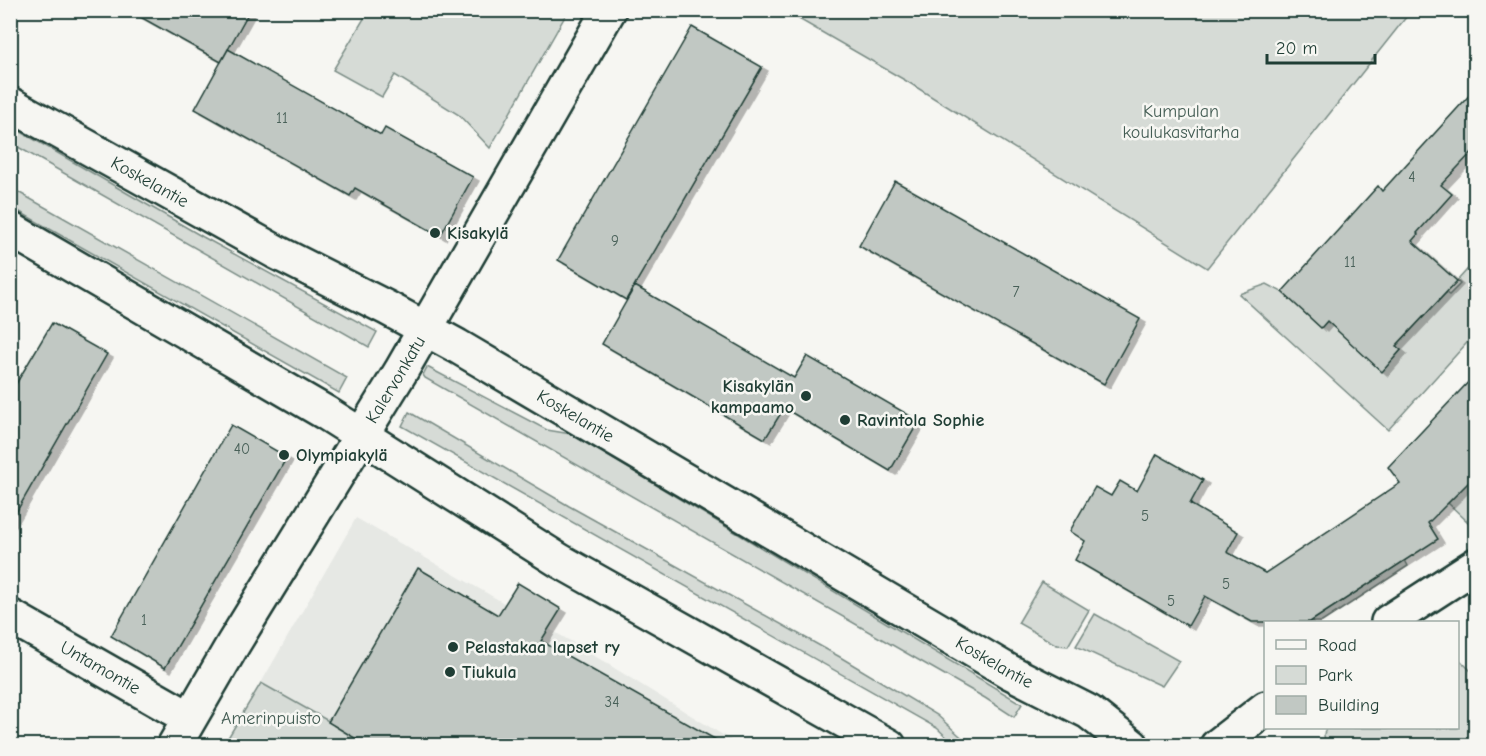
<svg xmlns="http://www.w3.org/2000/svg" width="1486" height="756" viewBox="0 0 1486 756" font-family="'Comic Neue',sans-serif">
  <style>
    .built { fill: #e6e8e4 }
    .green { fill: #d6dbd6; stroke: #7a8c85; stroke-width: 1.5 }
    .building { fill: #c1c8c3; stroke: #1f3d34; stroke-width: 1.5; filter: url(#shadow) }
    .lines { fill: none; stroke-linecap: round; stroke-linejoin: round }
    .minor-casing { stroke: #1f3d34; stroke-width: 38 }
    .major-casing { stroke: #1f3d34; stroke-width: 38 }
    .minor { stroke: #f6f6f2; stroke-width: 33 }
    .major { stroke: #f6f6f2; stroke-width: 33 }
    .poi-dot { fill: #1f3d34; stroke: #f6f6f2; stroke-width: 2 }
    .labels { text-anchor: middle; dominant-baseline: central; stroke-width: 5; stroke-linejoin: round; paint-order: stroke }
    .number-label { font-size: 15px; fill: #486058 }
    .park-label { font-size: 18px; fill: #445d54; stroke: #f6f6f2 }
    .street-label { font-size: 18px; fill: #1f3d34; stroke: #f6f6f2 }
    .poi-label { font-size: 18px; font-weight: bold; fill: #1f3d34; stroke: #f6f6f2; text-anchor: start }
  </style>
  <defs>
    <filter id="shadow"><feDropShadow dx="6" dy="4" stdDeviation="0" flood-color="#0004"/></filter>
  </defs>
  <rect width="100%" height="100%" fill="#f6f6f2"/>
  <filter id="ink" filterUnits="userSpaceOnUse"><feTurbulence type="fractalNoise" baseFrequency=".0167" numOctaves="2"/><feDisplacementMap in="SourceGraphic" scale="12" xChannelSelector="R" yChannelSelector="G"/><feConvolveMatrix kernelMatrix="1 2 1 2 8 2 1 2 1" color-interpolation-filters="sRGB"/></filter>
  <g filter="url(#ink)">
    <path class="built" d="M356,518L572,642L739,745H371L261,683Z"/>
    <path class="green" d="M363,11H568L490,148L459,115L395,75L382,97L333,70L365,17Z
      M785,11H1411L1207,268L908,82Z
      M11,126L203,237L377,332L369,347L11,143Z
      M11,188L347,378L339,393L11,207Z
      M1475,261V334L1388,430L1239,294L1267,284L1282,292L1321,328L1327,321L1382,371L1401,350L1396,346L1446,293L1449,295L1460,284L1457,281Z
      M427,367L547,430L571,434L1022,704L1014,717L985,698L425,378L423,375Z
      M409,412L569,506L840,657L937,715L970,745H955L937,728L402,426Z
      M1475,475V520L1471,525L1448,503Z
      M1405,560L1408,566L1322,622H1310Z
      M1042,582L1089,610L1068,646L1057,645L1018,623Z
      M1095,614L1179,661L1162,686L1076,646Z
      M1458,658L1475,675V745H1325L1324,734L1326,728H1458Z
      M261,683L371,745L223,746Z"/>
    <path class="building" d="M128,10H250L221,62Z
      M692,27L762,67L626,300L558,260Z
      M228,49L381,135L385,128L473,177L440,236L355,188L350,196L195,109Z
      M1476,88V148L1441,185L1452,194L1417,233L1418,234L1412,241L1457,281L1396,346L1401,350L1382,372L1327,321L1321,328L1282,292L1378,186L1382,191Z
      M895,181L1140,319L1104,384L859,246Z
      M635,286L794,378L807,356L919,421L890,471L784,408L765,439L602,344Z
      M52,323L107,354L10,523V394Z
      M1476,374V475L1428,523L1438,539L1310,622H1252L1205,596L1188,626L1075,560L1085,541L1070,531L1095,487L1111,496L1120,481L1137,491L1157,454L1203,480L1190,504L1238,532L1227,552L1265,573L1400,483L1388,467Z
      M231,425L287,457L165,668L111,636Z
      M418,568L498,615L518,583L561,609L541,641L727,746H368L328,722Z"/>
    <g class="lines">
      <g class="minor-casing">
        <g id="minor">
          <path id="s1" d="M10,616L189,718"/>
          <path d="M1388,622L1476,565"/>
          <path id="s2" d="M174,746L232,646L401,371L609,10"/>
          <path d="M1217,746L1266,708"/>
        </g>
      </g>
      <g class="major-casing">
        <g id="major">
          <path id="s3" d="M10,104L276,252L387,308L457,346L1010,672L1089,712L1132,746"/>
          <path d="M10,229L326,413L560,561L889,746"/>
        </g>
      </g>
      <use href="#minor" class="minor"/>
      <use href="#major" class="major"/>
    </g>
  </g>
  <g class="poi-dot">
    <circle cx="435" cy="233" r="6"/>
    <circle cx="806" cy="396" r="6"/>
    <circle cx="845" cy="420" r="6"/>
    <circle cx="284" cy="455" r="6"/>
    <circle cx="453" cy="647" r="6"/>
    <circle cx="450" cy="672" r="6"/>
  </g>
  <g class="labels">
    <g class="number-label">
      <text x="282" y="118">11</text>
      <text x="1412" y="177">4</text>
      <text x="615" y="241">9</text>
      <text x="1350" y="262">11</text>
      <text x="1016" y="292">7</text>
      <text x="242" y="449">40</text>
      <text x="1145" y="516">5</text>
      <text x="1226" y="584">5</text>
      <text x="1171" y="601">5</text>
      <text x="144" y="620">1</text>
      <text x="612" y="702">34</text>
    </g>
    <g class="park-label">
      <text x="1181" y="111">Kumpulan<tspan x="1181" dy="21">koulukasvitarha</tspan></text>
      <text x="271" y="718">Amerinpuisto</text>
    </g>
    <g class="street-label">
      <text stroke="none"><textPath href="#s3" startOffset="160">Koskelantie</textPath></text>
      <text stroke="none"><textPath href="#s2" startOffset="428">Kalervonkatu</textPath></text>
      <text stroke="none"><textPath href="#s3" startOffset="646">Koskelantie</textPath></text>
      <text stroke="none"><textPath href="#s3" startOffset="1132">Koskelantie</textPath></text>
      <text stroke="none"><textPath href="#s1" startOffset="104">Untamontie</textPath></text>
    </g>
    <g class="poi-label">
      <text x="447" y="233">Kisakylä</text>
      <text x="794" y="386" text-anchor="end">Kisakylän<tspan x="794" dy="21">kampaamo</tspan></text>
      <text x="857" y="420">Ravintola Sophie</text>
      <text x="296" y="455">Olympiakylä</text>
      <text x="465" y="647">Pelastakaa lapset ry</text>
      <text x="462" y="672">Tiukula</text>
    </g>
  </g>
  <rect width="1486" height="756" fill="none" stroke="#f6f6f2" stroke-width="36"/>
  <rect x="18" y="18" width="1450" height="720" fill="none" stroke="#1f3d34" stroke-width="2" filter="url(#ink)"/>
  <rect x="1264" y="621" width="195" height="108" fill="#f6f6f2" stroke="#a0aca6" stroke-width="1.5"/>
  <rect x="1276" y="640" width="30" height="9" fill="#f6f6f2" stroke="#a0aca6" stroke-width="1.5"/>
  <text x="1318" y="651" font-size="18" fill="#1f3d34">Road</text>
  <rect x="1276" y="666" width="30" height="18" fill="#d6dbd6" stroke="#a0aca6" stroke-width="1.5"/>
  <text x="1318" y="681" font-size="18" fill="#1f3d34">Park</text>
  <rect x="1276" y="696" width="30" height="18" fill="#c1c8c3" stroke="#a0aca6" stroke-width="1.5"/>
  <text x="1318" y="711" font-size="18" fill="#1f3d34">Building</text>
  <path d="M1267 54v9h108v-9" fill="none" stroke="#1f3d34" stroke-width="3"/>
  <text x="1276" y="54" font-size="18" fill="#1f3d34" stroke="#f6f6f2" stroke-width="4.5" paint-order="stroke">20 m</text>
</svg>
